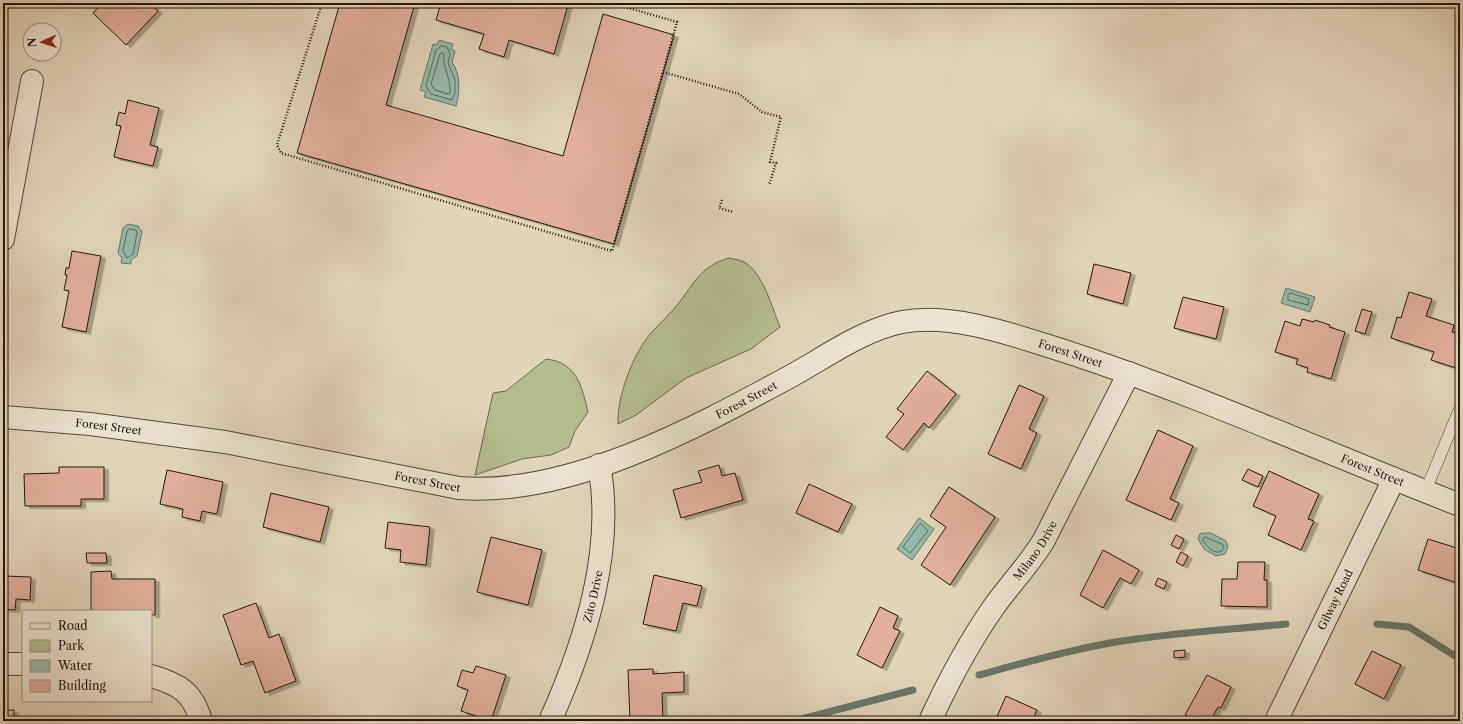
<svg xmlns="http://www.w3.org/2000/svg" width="1463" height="724" viewBox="0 0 1463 724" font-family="'Libre Caslon Text',serif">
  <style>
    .green { fill: #b4bd8f; stroke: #6b6a50 }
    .water { fill: #96baaa; stroke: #68786c }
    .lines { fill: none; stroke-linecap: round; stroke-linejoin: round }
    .shore { stroke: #5c685d; stroke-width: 1 }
    .stream { stroke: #68786c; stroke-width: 7 }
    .building { fill: #e2b09c; stroke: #221610; filter: url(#shadow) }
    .service-casing { stroke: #52463a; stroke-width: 12 }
    .minor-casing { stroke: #52463a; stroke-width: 24 }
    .tertiary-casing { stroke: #52463a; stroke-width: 24 }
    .path { stroke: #221610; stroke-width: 2.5; stroke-dasharray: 1 2; stroke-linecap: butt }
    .service { stroke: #ece4d2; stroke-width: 11 }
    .minor { stroke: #ece4d2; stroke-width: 22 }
    .tertiary { stroke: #ece4d2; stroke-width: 22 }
    .labels { text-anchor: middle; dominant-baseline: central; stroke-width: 3.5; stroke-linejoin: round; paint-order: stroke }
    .street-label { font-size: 11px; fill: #221610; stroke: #ece4d2 }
  </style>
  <defs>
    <filter id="shadow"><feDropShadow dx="4.5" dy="2.5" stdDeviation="0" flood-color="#0004"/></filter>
  </defs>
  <rect width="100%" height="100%" fill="#e2d6ba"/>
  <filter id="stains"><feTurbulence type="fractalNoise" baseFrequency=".005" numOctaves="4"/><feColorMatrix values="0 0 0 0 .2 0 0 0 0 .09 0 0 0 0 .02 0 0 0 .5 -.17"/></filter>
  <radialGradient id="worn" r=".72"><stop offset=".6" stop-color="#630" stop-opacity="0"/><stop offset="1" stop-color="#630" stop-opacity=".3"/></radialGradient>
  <path class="green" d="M729,258C734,259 740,260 744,262C763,272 772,308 780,327L751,349L686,378L636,415L618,424C617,396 633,354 651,333C660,323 670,314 678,304C695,282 701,266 729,258Z
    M546,359C577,362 582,387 588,412L575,431L569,447L551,455L522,459L475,475L493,393L506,391Z"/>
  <path class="water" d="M439,40L453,44L451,49L455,51L452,62C461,75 460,91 456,106L424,97L426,92L420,90L433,44L437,45Z
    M128,224L138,226L142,232L137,256L131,260V264L121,263L122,258L118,253L123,228Z
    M1286,288L1315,297L1310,312L1281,303Z
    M919,518L934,529L912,560L897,549Z
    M1203,533H1211L1226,541L1228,547L1225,554L1216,556L1204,549L1198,539L1200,534Z"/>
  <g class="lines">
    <path class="shore" d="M442,46L447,47L450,54L448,63L455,80V93L452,100L431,94L426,86L436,50Z
      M443,53L444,55C442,66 451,78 450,93L448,94L435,90L431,84L440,54Z
      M130,229L136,230L137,233L133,254L127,258L123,251L127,231Z
      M1290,293L1309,299L1308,305L1288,300V295Z
      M921,524L928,531L910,553L903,547L919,525Z
      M1205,537L1222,544L1224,547L1222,551C1214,555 1207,547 1203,540Z"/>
    <path class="stream" d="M1377,624L1409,627L1460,659
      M979,675C1023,663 1065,651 1110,643C1168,633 1227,630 1286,624
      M794,721L913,690"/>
  </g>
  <path class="building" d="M98,3H149L158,11L126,45L93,13L100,5Z
    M340,3H415L386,105L563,156L603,14L674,35L614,244L297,153Z
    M441,3H560L568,5L554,54L509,40L504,57L479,49L484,34L436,20Z
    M128,100L159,108L150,145L158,147L153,166L114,157L121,126L116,125L119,112L125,114Z
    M72,251L101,256L86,332L62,327L69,291L64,290L67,275H65L66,268H69Z
    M1094,264L1131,273L1123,304L1087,294Z
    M1409,292L1432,299L1426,316L1454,325L1452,332L1460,334L1459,369L1431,360L1434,352L1391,338L1397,317L1401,318Z
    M1183,297L1224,307L1216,339L1174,328Z
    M1362,309L1372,312L1365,334L1355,331Z
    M1302,319L1314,322L1315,320L1330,325L1329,327L1345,332L1331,379L1307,372L1308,368L1296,364L1298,359L1275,352L1285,321L1300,326Z
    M927,371L956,394L929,428L924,423L903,450L886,437L904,414L897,409Z
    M1019,385L1044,396L1029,429L1037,433L1021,469L988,454Z
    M1158,430L1193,446L1170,499L1179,503L1171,520L1126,500Z
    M719,465L722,476L735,473L743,500L681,518L673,490L702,482L698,471Z
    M59,467H104V499H81V506H25L24,474L59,473Z
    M1248,469L1263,476L1258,487L1242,480Z
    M167,470L223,482L217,514L202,511L200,521L182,517L183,509L160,504Z
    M1269,471L1319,494L1308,519L1314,521L1301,550L1268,535L1276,516L1253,506Z
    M809,484L852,504L838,532L796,513Z
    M949,487L995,517L950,585L921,565L946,527L930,516Z
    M271,493L329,507L320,542L263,527Z
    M388,522L430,527L426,565L400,562L401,550L385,548Z
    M1176,535L1184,539L1179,549L1171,545Z
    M491,537L542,550L528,605L477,592Z
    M1428,539L1460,549V584L1418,570Z
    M1103,550L1139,570L1131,584L1120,578L1103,608L1080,595Z
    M1181,552L1188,556L1183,566L1176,562Z
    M86,553H106L107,563H87Z
    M1238,562H1265L1264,580H1267V607L1221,606L1222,579H1237Z
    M111,571L112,579H155V615H151V611H91V572Z
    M654,575L702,586L697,606L683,603L676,631L643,624Z
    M3,576L31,577L30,600L16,599L15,610L3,609Z
    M1158,578L1167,582L1164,589L1155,585Z
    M256,603L269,638L279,634L296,681L265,693L253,661L241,665L223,615Z
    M880,607L898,616L893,628L900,631L882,668L857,655Z
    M1185,650V657L1174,658V651Z
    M1372,651L1401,665L1384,699L1355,684Z
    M476,666L506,675L491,721L461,711L468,690L457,686L462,670L473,673Z
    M653,669V674L684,672V692L662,693L663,721H630L628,670Z
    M1207,675L1231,687L1221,708L1218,707L1210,721H1197L1185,715Z
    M1006,696L1037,710L1032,721H995Z
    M3,710H14V721H3Z"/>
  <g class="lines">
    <g class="service-casing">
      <path id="service" d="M1425,492L1460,408"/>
    </g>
    <g class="minor-casing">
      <g id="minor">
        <path d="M3,239L32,81"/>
        <path d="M3,664H23"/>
        <path d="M151,676C179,684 193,692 201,721"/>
        <path id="s1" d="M550,721C585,643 615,550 599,465"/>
        <path id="s2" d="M930,721C948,682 968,644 993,608C1009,585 1029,565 1044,540L1129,373"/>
        <path id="s3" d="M1276,721L1394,479"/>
      </g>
    </g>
    <g class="tertiary-casing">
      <g id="tertiary">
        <path id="s4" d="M3,417L90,424L225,442L459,488C569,497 697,427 791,376C826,357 862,330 902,322C952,312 1016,336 1064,351C1199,395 1328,454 1460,505"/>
      </g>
    </g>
    <path class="path" d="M322,3L277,145L281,153L612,251L677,22L611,3
      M663,72L739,94L762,112L781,117L770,162L776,163L769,185
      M722,200L719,208L733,212"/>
    <use href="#service" class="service"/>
    <use href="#minor" class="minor"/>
    <use href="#tertiary" class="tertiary"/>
  </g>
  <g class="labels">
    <g class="street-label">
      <text stroke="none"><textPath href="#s4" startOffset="1114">Forest Street</textPath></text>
      <text stroke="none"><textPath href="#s4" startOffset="766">Forest Street</textPath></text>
      <text stroke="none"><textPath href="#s4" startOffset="106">Forest Street</textPath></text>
      <text stroke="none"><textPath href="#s4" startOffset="1438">Forest Street</textPath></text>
      <text stroke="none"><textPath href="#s4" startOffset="430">Forest Street</textPath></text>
      <text stroke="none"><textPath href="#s2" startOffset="201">Milano Drive</textPath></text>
      <text stroke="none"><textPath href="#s1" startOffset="132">Zito Drive</textPath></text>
      <text stroke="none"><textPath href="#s3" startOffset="135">Gilway Road</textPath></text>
    </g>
  </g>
  <rect width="1463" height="724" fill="none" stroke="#e2d6ba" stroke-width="16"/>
  <rect x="4" y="4" width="1455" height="716" fill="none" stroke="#221610" stroke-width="2"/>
  <rect x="8" y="8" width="1447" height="708" fill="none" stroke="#221610"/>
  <rect x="22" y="610" width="130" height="92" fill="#ece4d2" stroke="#9b9284"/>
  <rect x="30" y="623" width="20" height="6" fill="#ece4d2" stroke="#9b9284"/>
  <text x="58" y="630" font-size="12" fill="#221610">Road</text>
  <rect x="30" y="640" width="20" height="12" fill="#b4bd8f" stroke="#9b9284"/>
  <text x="58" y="650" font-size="12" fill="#221610">Park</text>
  <rect x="30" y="660" width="20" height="12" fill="#96baaa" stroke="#9b9284"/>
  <text x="58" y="670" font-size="12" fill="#221610">Water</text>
  <rect x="30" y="680" width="20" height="12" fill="#e2b09c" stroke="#9b9284"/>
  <text x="58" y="690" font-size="12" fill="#221610">Building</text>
  <g transform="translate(42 42) rotate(267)"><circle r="19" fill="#ece4d2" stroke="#9b9284"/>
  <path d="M0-3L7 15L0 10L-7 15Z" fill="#8f2418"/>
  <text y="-6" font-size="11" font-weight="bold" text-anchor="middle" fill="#221610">N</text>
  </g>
  <rect width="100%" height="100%" filter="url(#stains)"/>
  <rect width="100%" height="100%" fill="url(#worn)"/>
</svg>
